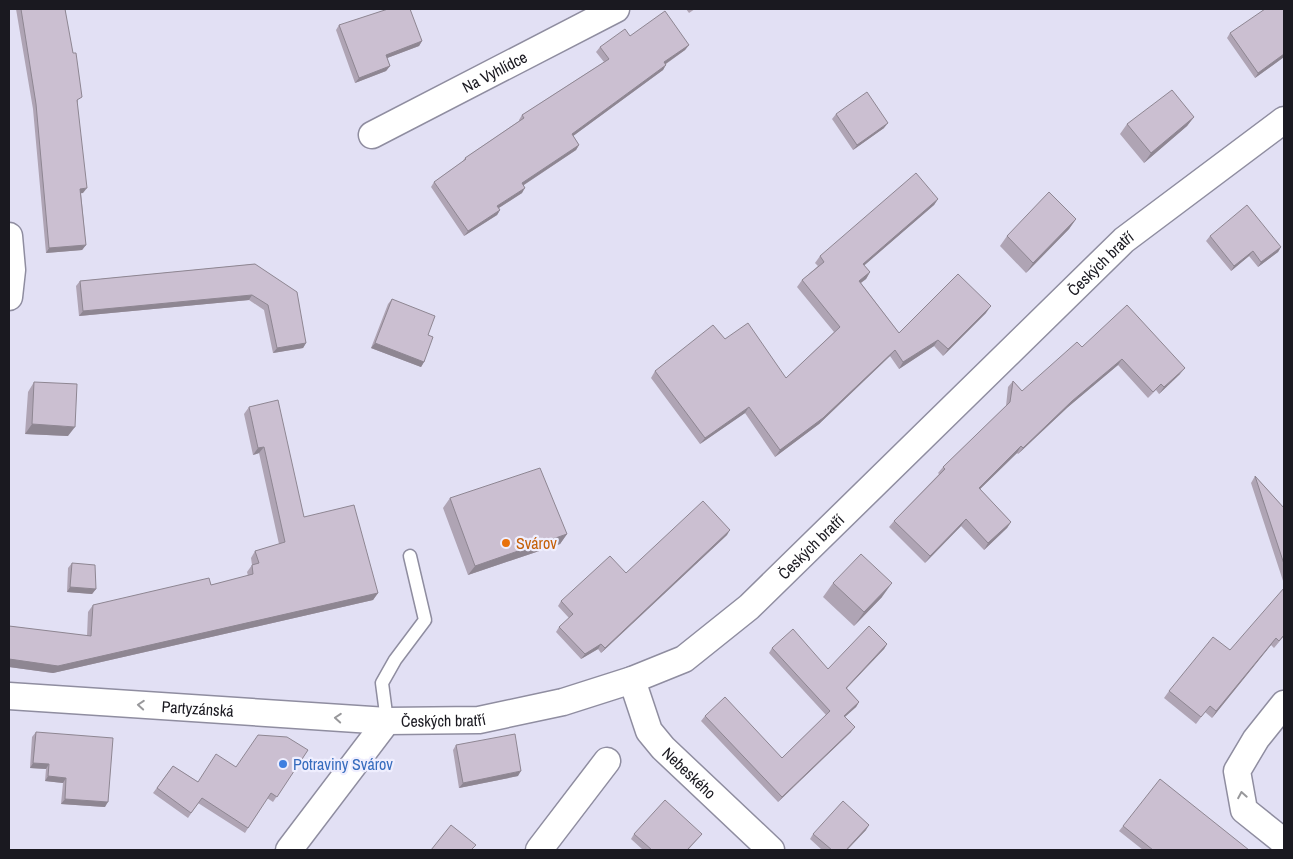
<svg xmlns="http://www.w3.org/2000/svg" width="1293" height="859" viewBox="0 0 1293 859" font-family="'Archivo Narrow',sans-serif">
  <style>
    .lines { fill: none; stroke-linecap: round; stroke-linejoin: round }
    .lane-casing { stroke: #8f8da0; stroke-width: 15 }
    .street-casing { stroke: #8f8da0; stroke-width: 29 }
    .lane { stroke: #fff; stroke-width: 12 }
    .street { stroke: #fff; stroke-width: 26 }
    .wall { fill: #afa4b4 }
    .shaded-wall { fill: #8e8692 }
    .building { fill: #cbbfd1; stroke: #8e8692 }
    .oneway { stroke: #98989b }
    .food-dot { fill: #e8710a; stroke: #efeefe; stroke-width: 2 }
    .shop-dot { fill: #3f7fe0; stroke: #efeefe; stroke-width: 2 }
    .labels { text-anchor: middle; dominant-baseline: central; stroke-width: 4.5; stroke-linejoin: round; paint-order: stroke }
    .street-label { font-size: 16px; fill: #1a1920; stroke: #efeefe }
    .food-label { font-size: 16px; fill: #c56008; stroke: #efeefe; text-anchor: start }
    .shop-label { font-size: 16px; fill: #366cbe; stroke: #efeefe; text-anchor: start }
  </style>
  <rect width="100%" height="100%" fill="#e2e0f4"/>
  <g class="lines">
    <g class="lane-casing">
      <path id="lane" d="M387,721L382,683L395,660L425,620L410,556"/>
    </g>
    <g class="street-casing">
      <g id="street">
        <path id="s1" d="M372,135L616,9"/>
        <path d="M9,236L12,270L9,297"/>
        <path id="s2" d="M632,680L649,731L663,748L771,850"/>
        <path id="s3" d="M9,696L387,721L479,720L563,702L632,680L684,659L749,607L1124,240L1284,120"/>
        <path d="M1284,704L1256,739L1237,771L1244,810L1284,842"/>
        <path d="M289,850L387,721"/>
        <path d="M539,850L607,761"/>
      </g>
    </g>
    <use href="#lane" class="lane"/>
    <use href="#street" class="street"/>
  </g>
  <path class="wall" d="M16,9H65L78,102L77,103L83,193H81L86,245L82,250L46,253L33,109Z
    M686,9H695L689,13Z
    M1284,9V57L1255,78L1227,38L1230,33Z
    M339,25L422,41L419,46L387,58L390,66L386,71L355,83L336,30Z
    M630,36L689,45L685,50L666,64L663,70L573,136L579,145L576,150L524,185L522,193L499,208L500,210L497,215L464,236L431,187L434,182L462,162L465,158L519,121V120L522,115L604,62L596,52L600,47Z
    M836,114L884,128L853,150L832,119Z
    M1194,117L1187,126L1144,163L1120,134L1127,124Z
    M938,199L934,205L864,265L870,272L866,279L861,283L899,333L986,313L943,356L934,346L899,369L890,356L819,424L775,457L745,413L700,444L651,378L655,371L725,339L786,378L834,332L797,287L802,280L818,266L815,263L820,256Z
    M1076,219L1069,229L1026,273L1000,246L1007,236Z
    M1210,236L1281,247L1278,252L1258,267L1249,256L1231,271L1206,241Z
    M255,264L306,343L303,348L273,353L264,310L249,300L79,316L76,286L80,281Z
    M392,299L428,335L424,362L421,367L371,348L388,304Z
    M1082,347L1180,374L1159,394L1156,390L1148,398L1118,365L1068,407L1018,454L1017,453L980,489L1011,522L1007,528L984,550L961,526L925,563L889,527L894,521L939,474L938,473L943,467L1006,406L1008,387L1013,381L1022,391Z
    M34,382L68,436L25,434L28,392Z
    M249,407L304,517L378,593L373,600L53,673L9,667V626L87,636L88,612L93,605L211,585L248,576L247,572L252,565L251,558L255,551L279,544L259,453L253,455L244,414Z
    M1255,476L1284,508V584L1251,483Z
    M450,498L567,534L560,544L468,575L443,508Z
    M727,535L601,653L598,649L581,659L556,632L559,627L569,618L558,606L561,601L626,573Z
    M72,563L96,589L92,594L67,592L68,568Z
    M833,583L882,597L854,626L823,597Z
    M1284,636L1274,648L1271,645L1212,718L1205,712L1196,724L1164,698L1169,691L1230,650Z
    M887,644L884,649L847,688L859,702L856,707L845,717L851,732L778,802L701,721L705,716L782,758L826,715L769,653L772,648L828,669Z
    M36,732L105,807L61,804L63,783L45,781L46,769L30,768L32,737Z
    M456,745L518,776L459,788L453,750Z
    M308,750L273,802L267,798L245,833L198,803L188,818L153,793L173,766L198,782L236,767Z
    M1123,826L1249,850H1143L1119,831Z
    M866,830L847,850H822L810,839L813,834Z
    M634,834H702L688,850H643L631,839Z"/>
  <path class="shaded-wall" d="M422,41L419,46L382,60L386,55Z
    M689,45L685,50L661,67L664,62Z
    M1284,54V57L1255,78L1258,73Z
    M666,65L663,70L569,139L572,134Z
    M390,66L386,71L355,83L359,78Z
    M1194,117L1187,126L1144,163L1151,153Z
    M888,123L884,128L853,150L857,145Z
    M579,145L576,150L519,188L522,183Z
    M87,188L83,193L77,194L80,189Z
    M525,188L522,193L494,211L497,206Z
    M938,199L934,205L859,270L863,264Z
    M500,210L497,215L464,236L468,231Z
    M1076,219L1069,229L1026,273L1033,263Z
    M86,245L82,250L46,253L49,248Z
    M1281,247L1278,252L1258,267L1261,262Z
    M1253,251L1249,256L1231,271L1234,266Z
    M870,272L866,279L855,287L859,281Z
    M252,295L249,300L79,316L83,311Z
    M991,306L986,313L943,356L948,349Z
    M938,340L934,346L899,369L903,362Z
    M306,343L303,348L273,353L277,348Z
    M375,343L424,362L421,367L371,348Z
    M895,350L890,356L819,424L775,457L780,450Z
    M1122,359L1118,365L1068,407L1018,454L1023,448L1072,401Z
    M1185,368L1180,374L1159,394L1164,387Z
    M749,407L745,413L700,444L705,438Z
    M32,424L75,427L68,436L25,434Z
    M1021,446L1017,453L975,494L979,488Z
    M264,447L259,453L253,455L258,448Z
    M966,519L961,526L925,563L930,556Z
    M1011,522L1007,528L984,550L988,543Z
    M730,530L727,535L601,653L605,648Z
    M567,534L560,544L468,575L475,566Z
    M892,583L882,597L854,626L864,612Z
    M70,587L96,589L92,594L67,592Z
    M378,593L373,600L53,673L9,667V659Z
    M1276,638L1271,645L1212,718L1216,711Z
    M601,644L598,649L581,659L585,654Z
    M887,644L884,649L842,693L846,688Z
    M859,702L856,707L840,721L844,716Z
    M855,727L851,732L778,802L782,797Z
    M33,763L49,764L46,769L30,768Z
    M521,771L518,776L459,788L463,783Z
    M48,776L66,778L63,783L45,781Z
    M65,799L108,802L105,807L61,804Z
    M869,825L866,830L847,850H846Z"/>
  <path class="building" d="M21,9H65L73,53H76L82,97L77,100L87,188L80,189L86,245L49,248L36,104Z
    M388,9H410L422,41L386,55L390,66L359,78L339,25Z
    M1265,9H1284V54L1258,73L1230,33Z
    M665,11L689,45L664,62L666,65L572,134L579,145L522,183L525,188L497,206L500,210L468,231L434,182L466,159L465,158L524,118L522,115L609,59L600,47L625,29L630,36Z
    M1172,90L1194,117L1151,153L1127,124Z
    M867,92L888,123L857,145L836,114Z
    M916,173L938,199L863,264L870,272L859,281L899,333L958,274L991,306L948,349L938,340L903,362L895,350L823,418L780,450L749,407L705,438L655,371L713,325L725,339L748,323L786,378L840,327L802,280L824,262L820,256Z
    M1049,192L1076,219L1033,263L1007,236Z
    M1247,205L1281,247L1261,262L1253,251L1234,266L1210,236Z
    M255,264L297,292L306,343L277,348L268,305L252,295L83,311L80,281Z
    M392,299L435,316L428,335L433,337L424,362L375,343Z
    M1127,305L1185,368L1164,387L1161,384L1153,392L1122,359L1072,401L1023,448L1021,446L979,488L1011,522L988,543L966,519L930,556L894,521L945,469L943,467L1010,402L1013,381L1022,391L1077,342L1082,347Z
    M34,382L77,384L75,427L32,424Z
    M278,400L304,517L354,505L378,593L58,666L9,659V626L91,636L93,605L209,578L211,585L253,574L252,565L259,563L255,551L285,542L264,447L258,448L249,407Z
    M540,468L567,534L475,566L450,498Z
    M1255,476L1284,508V564Z
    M703,501L730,530L605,648L601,644L585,654L559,627L573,614L561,601L610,556L626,573Z
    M861,554L892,583L864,612L833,583Z
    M72,563L95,565L96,589L70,587Z
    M1284,588V635L1279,641L1276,638L1216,711L1210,706L1201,717L1169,691L1213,637L1230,650Z
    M869,626L887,644L846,688L859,702L844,716L855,727L782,797L705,716L725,697L782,758L830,711L772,648L793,629L828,669Z
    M36,732L113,738L108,802L65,799L66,778L48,776L49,764L33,763Z
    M515,734L521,771L463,783L456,745Z
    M258,735L287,737L308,750L277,797L271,793L248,828L202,798L191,813L157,788L173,766L198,782L216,754L236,767Z
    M1160,779L1249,850H1153L1123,826Z
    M665,800L702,834L687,850H652L634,834Z
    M843,801L869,825L846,850H832L813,834Z
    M451,825L476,845L471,850H431Z"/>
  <defs><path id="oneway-chevron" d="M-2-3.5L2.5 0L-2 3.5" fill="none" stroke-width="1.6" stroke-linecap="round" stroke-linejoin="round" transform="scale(1.25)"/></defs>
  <g class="oneway">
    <use href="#oneway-chevron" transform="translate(141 705) rotate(-176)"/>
    <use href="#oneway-chevron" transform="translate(338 718) rotate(-176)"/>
    <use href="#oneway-chevron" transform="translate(1242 795) rotate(-100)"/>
  </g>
  <circle class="food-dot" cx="506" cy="543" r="5"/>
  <circle class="shop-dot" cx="283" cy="764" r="5"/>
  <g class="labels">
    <g class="street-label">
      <text stroke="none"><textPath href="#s1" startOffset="138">Na Vyhlídce</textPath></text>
      <text stroke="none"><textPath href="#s3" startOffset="1260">Českých bratří</textPath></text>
      <text stroke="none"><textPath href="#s3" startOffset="855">Českých bratří</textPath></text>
      <text stroke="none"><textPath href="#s3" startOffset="189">Partyzánská</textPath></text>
      <text stroke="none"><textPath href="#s3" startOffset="435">Českých bratří</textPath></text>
      <text stroke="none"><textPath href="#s2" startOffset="112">Nebeského</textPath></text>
    </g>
    <g class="food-label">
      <text x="516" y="543">Svárov</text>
    </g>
    <g class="shop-label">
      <text x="293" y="764">Potraviny Svárov</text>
    </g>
  </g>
  <rect width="1293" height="859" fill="none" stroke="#1a1920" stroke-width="20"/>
</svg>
